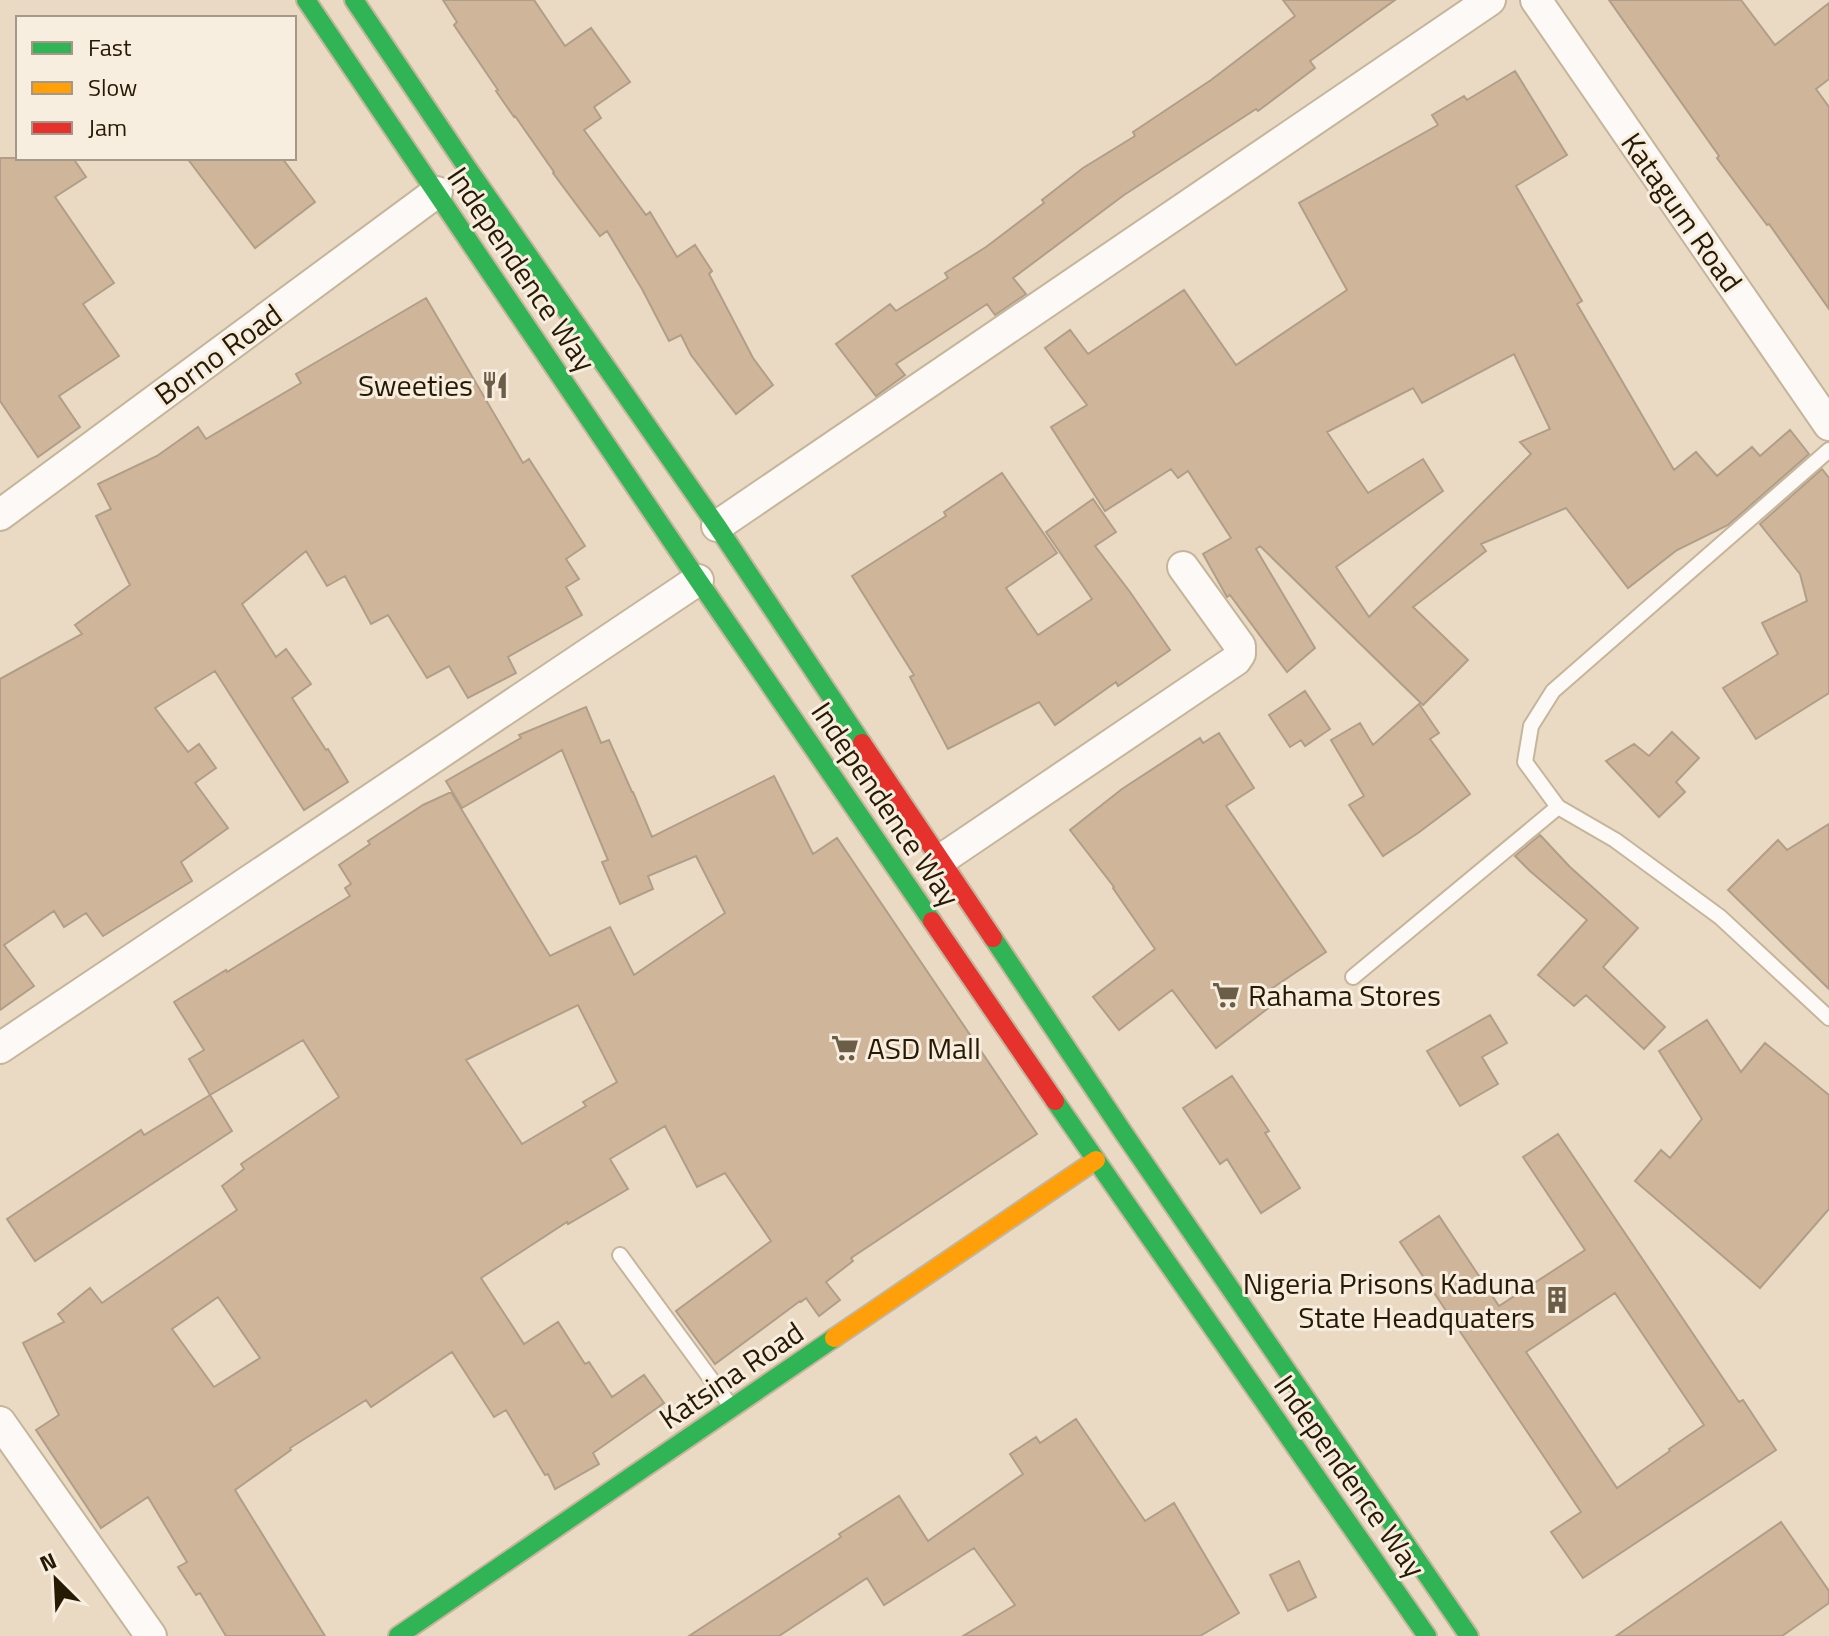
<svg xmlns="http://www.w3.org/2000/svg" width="1829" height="1636" viewBox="0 0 1829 1636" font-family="'Titillium Web',sans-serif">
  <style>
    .building { fill: #cfb69b; stroke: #b19e88; stroke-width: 2; fill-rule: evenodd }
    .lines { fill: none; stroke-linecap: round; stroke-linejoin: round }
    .lane-casing { stroke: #c4b59b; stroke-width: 18 }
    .street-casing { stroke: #c4b59b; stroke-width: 34 }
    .fast-casing { stroke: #c4b59b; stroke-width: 22 }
    .slow-casing { stroke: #c4b59b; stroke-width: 22 }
    .jam-casing { stroke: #c4b59b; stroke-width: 22 }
    .lane { stroke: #fcf9f6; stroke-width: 14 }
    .street { stroke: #fcf9f6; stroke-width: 30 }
    .fast { stroke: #30b455; stroke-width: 18 }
    .slow { stroke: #ff9f0a; stroke-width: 18 }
    .jam { stroke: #e5322d; stroke-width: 18 }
    .labels { text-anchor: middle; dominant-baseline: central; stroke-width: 6; stroke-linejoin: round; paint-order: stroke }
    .street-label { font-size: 30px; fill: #271a03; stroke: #f8eee0 }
    .poi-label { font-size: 30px; fill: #271a03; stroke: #f8eee0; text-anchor: end }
  </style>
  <rect width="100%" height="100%" fill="#eadac3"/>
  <path class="building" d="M443,0H534L565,46L591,28L630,82L594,107L601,118L584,130L646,215L650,212L677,257L695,245L712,271L709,274L753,358L773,385L736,414L691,355L681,335L669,341L642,289L607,231L600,236L553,173L554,172L515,116L514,117L496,91L498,90L454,25L457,22Z
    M1283,0H1395L1310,61L1315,68L1258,111L1256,109L1124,195L1013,278L1026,294L1017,300L995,315L987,304L896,364L905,375L876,396L836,344L890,304L896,311L948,278L945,273L986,247L1044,203L1042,200L1083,168L1135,136L1133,132L1211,80L1295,16Z
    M1609,0H1741L1775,45L1829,3V79L1816,89L1829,107V309L1769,224L1767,225L1717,158L1719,156Z
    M1515,71L1567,155L1516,186L1582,301L1577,304L1674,470L1696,452L1717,476L1752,447L1760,456L1790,430L1809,454L1728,525L1677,550L1628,588L1566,508L1481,544L1486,551L1413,607L1468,660L1423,705L1260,546L1256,549L1315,648L1287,672L1230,595L1227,597L1203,554L1231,538L1188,471L1178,478L1171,469L1105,511L1051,427L1087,405L1045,348L1070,330L1088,354L1184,290L1236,365L1347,290L1299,203L1438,125L1432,115L1464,96L1467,100ZM1514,354L1550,429L1520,442L1531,454L1369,617L1336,567L1443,491L1423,459L1368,493L1327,432L1413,388L1422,403Z
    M0,158H73L86,177L55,197L114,283L83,304L119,356L59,396L80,427L38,457L0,401Z
    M187,158H282L315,202L255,248Z
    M426,298L523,463L529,459L585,546L566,559L579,579L566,587L582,615L508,657L516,673L468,698L449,666L427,678L388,615L371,624L345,576L327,586L306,551L242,604L276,657L286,649L311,684L292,698L326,750L328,749L348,782L304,810L215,671L155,708L188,752L199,744L216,768L195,783L228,828L181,862L192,881L103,936L86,913L64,927L54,911L4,945L34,986L0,1010V679L82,634L75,625L130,585L96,516L111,509L98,484L157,456L198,427L206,439L301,383L296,374Z
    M1822,469L1829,478V693L1756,739L1723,688L1778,654L1762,623L1807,601L1800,574L1760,524Z
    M1002,473L1057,553L1006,588L1038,635L1092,599L1046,532L1093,499L1116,532L1095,546L1130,592L1170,650L1118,686L1116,682L1055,725L1039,702L948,749L910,677L914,675L852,576L946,516L944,512Z
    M1305,691L1330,729L1305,746L1301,740L1290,747L1269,715Z
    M1419,704L1439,733L1430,739L1470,794L1418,833L1383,856L1349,805L1364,796L1331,740L1360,723L1373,745Z
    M586,707L601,743L609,740L632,792H633L652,837L774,776L813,854L837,838L1037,1134L851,1258L853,1261L826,1282L840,1300L819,1316L806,1298L801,1302L800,1301L715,1364L676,1311L771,1241L725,1173L697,1187L665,1126L610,1159L628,1189L568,1224L567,1222L481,1278L524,1344L558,1322L585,1364L589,1362L612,1397L644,1375L664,1403L593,1453L599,1464L555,1489L548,1474L545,1475L506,1410L494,1417L452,1352L371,1407L366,1400L290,1448L291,1450L235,1490L325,1636H226L200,1593L196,1595L178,1567L187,1562L148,1497L101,1528L36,1430L59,1415L23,1343L64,1322L58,1314L90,1288L102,1303L237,1210L222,1186L244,1169L241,1164L339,1097L303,1040L210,1095L189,1059L204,1050L174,1002L226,970L227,972L350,896L345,888L351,884L339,865L370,844L368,841L423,805L451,792L550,956L610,927L634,975L725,913L696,856L648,876L653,889L620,904L602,862L608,860L562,750L462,808L446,781L521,738L519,735ZM578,1005L617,1082L583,1102L586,1106L522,1144L466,1060ZM218,1297L260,1358L214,1387L172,1329Z
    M1672,732L1699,758L1676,782L1685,792L1659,817L1606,761L1634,744L1649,756Z
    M1219,733L1254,788L1226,806L1326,952L1271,989L1279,1000L1216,1048L1172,990L1119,1030L1093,997L1155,949L1113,888L1114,887L1070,830L1122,789L1200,738L1203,743Z
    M1829,824V989L1728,890L1778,840L1787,850Z
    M1540,835L1570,867L1638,928L1603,967L1665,1027L1644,1049L1586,995L1574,1006L1538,975L1587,920L1530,871L1515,856Z
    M1490,1015L1507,1043L1482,1057L1498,1084L1460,1106L1427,1051Z
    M1707,1020L1741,1072L1765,1043L1829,1095V1209L1760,1288L1635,1181L1661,1150L1670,1158L1702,1119L1659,1051Z
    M1232,1076L1269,1131L1265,1133L1300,1188L1261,1213L1227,1159L1220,1164L1183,1108Z
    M210,1095L232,1131L35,1261L7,1219L141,1130L144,1135Z
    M1558,1134L1739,1402L1743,1400L1776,1450L1583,1578L1551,1532L1581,1512L1400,1242L1439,1216L1499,1306L1585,1250L1523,1157ZM1615,1293L1704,1425L1669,1449L1670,1451L1617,1488L1526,1352Z
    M1076,1419L1145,1521L1174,1503L1239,1613L1200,1636H963L1015,1605L974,1548L884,1605L867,1578L779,1636H689L841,1537L839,1534L899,1496L928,1541L1023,1474L1010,1454L1036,1437L1040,1443Z
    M1781,1522L1829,1591V1603L1782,1636H1616Z
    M1299,1561L1316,1597L1288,1611L1270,1575Z"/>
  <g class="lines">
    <g class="lane-casing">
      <path id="lane" d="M1558,807L1615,840L1720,917L1829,1018
        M1353,977L1558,807L1525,762L1531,726L1553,691L1829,450
        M620,1255L730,1405"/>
    </g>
    <g class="street-casing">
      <path id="street" d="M1536,0L1829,425
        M0,515L437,192
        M717,526L1490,0
        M942,859L1236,660L1240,654V646L1183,567
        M0,1048L698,580
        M0,1422L151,1636"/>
    </g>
    <g class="fast-casing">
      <path id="fast" d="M306,0L698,580L932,921
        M354,0L466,166L717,526L862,743
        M993,938L1125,1135L1469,1636
        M1055,1101L1427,1636
        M398,1636L834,1338"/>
    </g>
    <g class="slow-casing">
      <path id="slow" d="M834,1338L1096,1160"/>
    </g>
    <g class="jam-casing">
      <path id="jam" d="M862,743L993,938
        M932,921L1055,1101"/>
    </g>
    <use href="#lane" class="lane"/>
    <use href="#street" class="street"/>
    <use href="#fast" class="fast"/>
    <use href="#slow" class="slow"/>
    <use href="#jam" class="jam"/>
  </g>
  <defs>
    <g id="restaurant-bare" transform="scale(2.16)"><path d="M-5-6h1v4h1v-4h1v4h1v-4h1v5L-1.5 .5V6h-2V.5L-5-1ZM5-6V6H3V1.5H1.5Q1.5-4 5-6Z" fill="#6b5d46" stroke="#f8eee0" stroke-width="2.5" paint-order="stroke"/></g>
    <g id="supermarket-bare" transform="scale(2.16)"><path d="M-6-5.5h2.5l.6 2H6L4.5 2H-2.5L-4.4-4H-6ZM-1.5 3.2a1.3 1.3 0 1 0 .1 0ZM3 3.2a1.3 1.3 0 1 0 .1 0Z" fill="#6b5d46" stroke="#f8eee0" stroke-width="2.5" paint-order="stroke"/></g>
    <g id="building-bare" transform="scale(2.16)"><path d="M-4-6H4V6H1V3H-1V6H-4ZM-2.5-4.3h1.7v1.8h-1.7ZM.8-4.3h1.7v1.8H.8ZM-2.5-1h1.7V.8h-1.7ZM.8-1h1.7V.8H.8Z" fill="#6b5d46" stroke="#f8eee0" stroke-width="2.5" paint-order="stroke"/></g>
  </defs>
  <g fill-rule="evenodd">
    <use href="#restaurant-bare" x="495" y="385"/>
    <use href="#supermarket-bare" x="1226" y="995"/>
    <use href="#supermarket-bare" x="845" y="1048"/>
    <use href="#building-bare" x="1557" y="1300"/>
  </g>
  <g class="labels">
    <g class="street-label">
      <text transform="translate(1682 212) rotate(55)">Katagum Road</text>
      <text transform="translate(522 269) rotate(56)">Independence Way</text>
      <text transform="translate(218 354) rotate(-36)">Borno Road</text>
      <text transform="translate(886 804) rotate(56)">Independence Way</text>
      <text transform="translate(731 1375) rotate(-34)">Katsina Road</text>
      <text transform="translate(1350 1476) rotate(55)">Independence Way</text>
    </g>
    <g class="poi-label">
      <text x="473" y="385">Sweeties</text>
      <text x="1248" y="995" text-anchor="start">Rahama Stores</text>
      <text x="867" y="1048" text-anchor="start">ASD Mall</text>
      <text x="1535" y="1283">Nigeria Prisons Kaduna<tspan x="1535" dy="34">State Headquaters</tspan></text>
    </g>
  </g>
  <rect x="16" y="16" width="280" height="144" fill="#f8eee0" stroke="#a49988" stroke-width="2"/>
  <rect x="32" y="42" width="40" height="12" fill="#30b455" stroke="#a49988" stroke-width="2"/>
  <text x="88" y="56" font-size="24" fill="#271a03">Fast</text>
  <rect x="32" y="82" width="40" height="12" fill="#ff9f0a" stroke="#a49988" stroke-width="2"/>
  <text x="88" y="96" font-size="24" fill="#271a03">Slow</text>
  <rect x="32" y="122" width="40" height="12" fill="#e5322d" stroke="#a49988" stroke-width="2"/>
  <text x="88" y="136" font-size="24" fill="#271a03">Jam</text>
  <g transform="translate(56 1580) rotate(336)" stroke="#f8eee0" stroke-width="6" paint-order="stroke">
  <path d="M0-6L14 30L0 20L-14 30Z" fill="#271a03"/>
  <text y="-12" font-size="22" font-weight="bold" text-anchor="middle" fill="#271a03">N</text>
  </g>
</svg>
